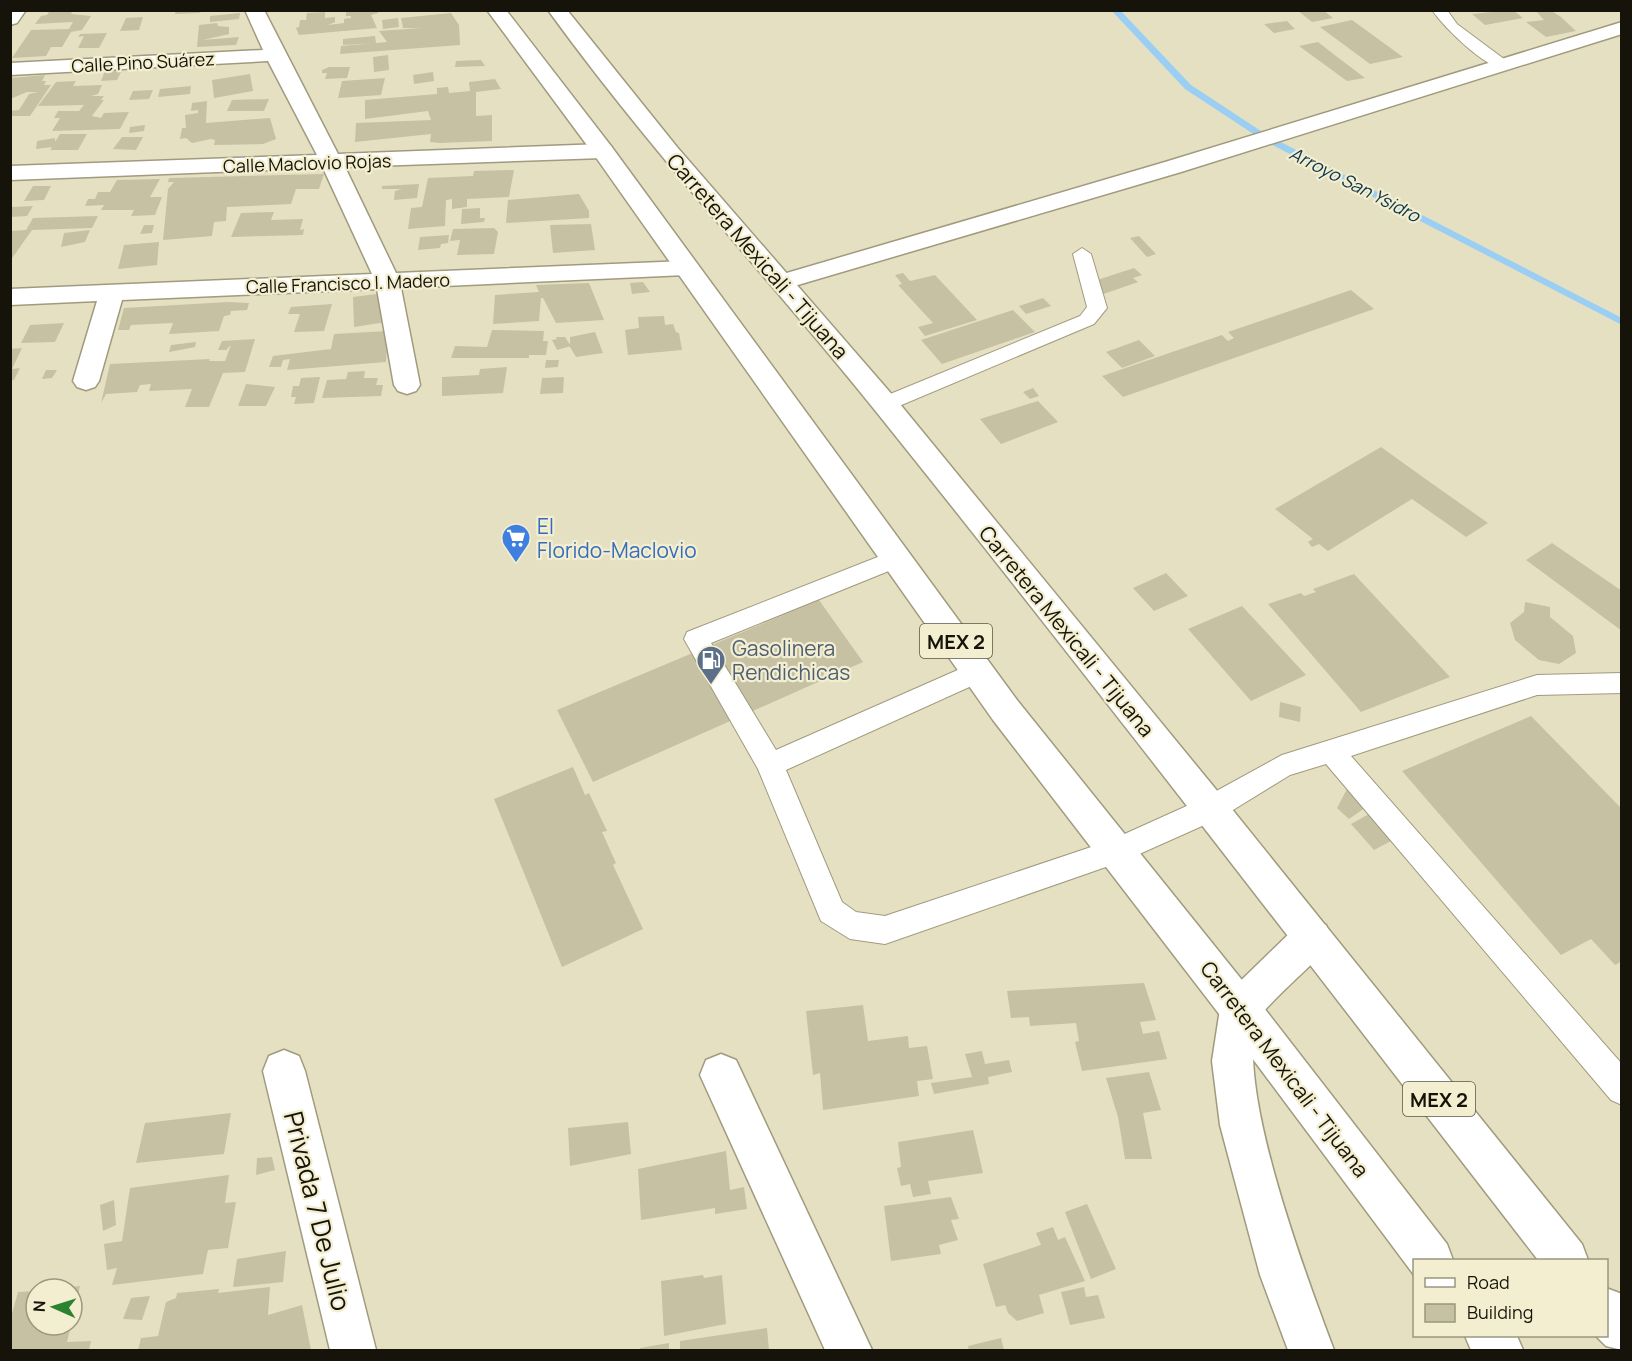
<svg xmlns="http://www.w3.org/2000/svg" width="1632" height="1361" viewBox="0 0 1632 1361" font-family="Manrope,sans-serif">
  <style>
    .lines { fill: none; stroke-linecap: round; stroke-linejoin: round }
    .stream { fill: #9bcef3; fill-rule: evenodd }
    .building { fill: #c6c1a3 }
    .lane-casing { stroke: #a09b7e; stroke-width: 2 }
    .street-casing { stroke: #a09b7e; stroke-width: 3 }
    .primary-casing { stroke: #a09b7e; stroke-width: 3 }
    .lane { fill: #fff; fill-rule: evenodd }
    .street { fill: #fff; fill-rule: evenodd }
    .primary { fill: #fff; fill-rule: evenodd }
    .labels { text-anchor: middle; dominant-baseline: central; stroke-width: 4.5; stroke-linejoin: round; paint-order: stroke }
    .far-street-label { font-size: 18px; fill: #16140a; stroke: #f3eecf }
    .far-water-label { font-size: 18px; font-style: italic; fill: #0e364f; stroke: #f3eecf }
    .shield { fill: #f3eecf; stroke: #585545; stroke-width: 1.5 }
    .shield-label { font-size: 20px; font-weight: bold; fill: #16140a }
    .street-label { font-size: 21px; fill: #16140a; stroke: #f3eecf }
    .shop-label { font-size: 21px; fill: #366cbe; stroke: #f3eecf; text-anchor: start }
    .service-label { font-size: 21px; fill: #4e5e75; stroke: #f3eecf; text-anchor: start }
    .near-street-label { font-size: 26px; fill: #16140a; stroke: #f3eecf }
  </style>
  <rect width="100%" height="100%" fill="#e6e0c2"/>
  <g class="lines">
    <path class="stream" d="M1111,10H1120L1191,85L1267,135L1622,318V325L1261,139L1185,89Z"/>
  </g>
  <path class="building" d="M50,10H73L71,14L91,16L82,30L71,32L62,47H51L46,56L12,58L31,30L69,29L73,22L35,24L41,16L47,15Z
    M176,10H202L200,13L175,14Z
    M368,10H378V13L371,15L377,28L299,35L296,28L299,27L300,20H306L307,13L325,12V18L335,17V22L328,25L344,23V19L351,18V16H346V11Z
    M1297,10H1323L1333,18L1312,22Z
    M1513,10L1523,18L1485,25L1472,14Z
    M1550,10L1561,17L1576,31L1546,37L1526,22L1544,20L1536,11Z
    M240,13L239,19L210,22V16Z
    M451,13L459,25L460,45L340,54L341,46L387,42L379,31L421,28H403L401,18Z
    M143,17L139,30L120,31L126,18Z
    M398,18L399,27L383,29L382,20Z
    M1352,20L1403,57L1370,64L1320,27Z
    M1287,21L1295,29L1274,33L1264,24Z
    M217,23L218,26L229,27V34L203,40L239,37L236,45L197,47L199,25Z
    M107,33L99,48H78L84,36L78,37L80,34Z
    M375,36L376,43L343,45V39Z
    M1318,42L1336,56L1365,78L1347,81L1299,46Z
    M388,55L389,70L374,72L373,57Z
    M481,60L485,66L455,67L456,61Z
    M329,67H350L347,78L325,79L327,73H322V70Z
    M122,70L117,80L101,81L105,71Z
    M433,72L434,81L414,84L413,75Z
    M250,74L253,91L214,98L212,80Z
    M45,75L42,81H46L44,85H51L30,116H10V111L19,110L29,94L38,92H27L10,99V78Z
    M385,78L381,95L338,98L342,81Z
    M495,79L501,89L476,92V116L492,115V141L440,143L430,142L431,134L355,142L356,123L431,120L428,111L365,119V100L437,94V88L448,87L449,93L470,91L469,82Z
    M76,81L73,86L102,85L98,94L91,96H104L101,100H104L92,116L101,118L104,113L129,112L120,129L52,131L60,118H54L58,111H79L84,105L38,106L56,82Z
    M191,86L190,94L158,97L160,89Z
    M153,90L149,99L129,100L133,91Z
    M269,99L264,111H227L232,100Z
    M207,101L206,123L270,118L276,139L263,144L214,145L215,140L211,139L192,143L186,138L180,139L182,128H186L185,115L198,113V110L191,111L192,103Z
    M145,125L144,131L129,133L130,127Z
    M60,134H87L78,150H50L52,147L36,149L37,141L55,138V142Z
    M122,137H143L136,150L113,149Z
    M514,170L509,197L467,199V207L452,209V199L446,200L445,226L408,229L411,208L422,207L428,178L473,176L474,171Z
    M324,174L319,189H296L291,204L227,207L226,221L214,222L212,236L163,240L168,189L174,182H168L169,178Z
    M160,179L150,197H162L155,215L131,216L134,210H101L104,205L85,206L88,199H95L98,192H110L117,180Z
    M419,184L417,198L394,200L395,191L402,189H382V186Z
    M33,186H51L44,200L24,201Z
    M579,194L589,211V218L506,223L508,200Z
    M33,206L27,216L10,217L12,207Z
    M480,208V218H485L484,222L461,224L462,209Z
    M274,212L271,220L303,219L300,230L304,229L303,235L231,237L241,213Z
    M98,216L92,228L32,230L10,261V231L26,230L33,218Z
    M591,224L595,250L553,253L550,225Z
    M144,225H154L152,233L140,234Z
    M494,228L498,232L494,254L457,255L460,240L450,241L453,229Z
    M90,230L85,242L61,247L64,233Z
    M449,235L448,243L441,244L440,248L418,250L420,237Z
    M1139,236L1156,254L1147,257L1130,238Z
    M159,242L157,265L118,269L124,245Z
    M1134,268L1142,275L1133,278L1138,282L1098,296L1085,284Z
    M903,273L910,281L935,275L977,320L925,336L918,327L933,323L898,285L902,284L895,275Z
    M643,282L650,292L632,294L630,283Z
    M589,283L604,320L556,323L543,298H541L539,321L493,324L495,295L539,292L536,285Z
    M1351,290L1374,309L1123,397L1102,376L1222,335L1228,341L1234,338L1228,332Z
    M385,293L386,322L354,327L353,297Z
    M1043,298L1051,306L1026,314L1019,306Z
    M228,302L249,303L247,310L231,311L230,315L224,316L219,331L169,334L173,323L131,325L129,330H118L124,308Z
    M332,304L324,331L294,332L300,314H288L291,307Z
    M1013,310L1035,332L942,364L921,340Z
    M664,316L665,325L673,324L676,332L679,333L682,350L628,355L625,330L639,328L638,317Z
    M64,323L55,342L21,343L30,325Z
    M492,330L544,331L543,341H548L546,355H529V358H451L455,346L487,347Z
    M388,331L386,362L287,370L290,359L283,360L281,367H269L273,356L331,349L334,334Z
    M595,332L603,353L576,357L570,347V337Z
    M556,337H565L571,346L557,350L552,340L557,339Z
    M255,339L245,372L223,373L209,407H185L192,389L149,391L151,384L140,385L137,392L106,394L101,403L110,364L210,359L209,361H225L231,345L226,350H218L222,341Z
    M1139,340L1155,356L1122,368L1106,352Z
    M196,342L195,347L169,352L171,345Z
    M22,348L12,369L20,368L14,380H10V349Z
    M546,360H559L558,367L545,368Z
    M507,367L503,393L442,396V377L479,375L480,369Z
    M46,370H57L52,378L42,379Z
    M365,371L364,378H378L376,385H383L381,396L322,398L327,380L346,379L348,372Z
    M320,377L314,403L294,404L296,397H291L293,386H299L301,378Z
    M564,377L563,393L540,394L542,378Z
    M246,384L275,387L266,406H238Z
    M1033,388L1039,396L1030,399L1023,392Z
    M1038,401L1058,422L1001,444L980,419Z
    M1381,447L1434,485L1488,523L1466,537L1412,499L1328,551L1319,544L1312,547L1308,542L1313,539L1275,509Z
    M1552,543L1622,591V631L1526,560Z
    M1166,573L1188,596L1154,611L1133,588Z
    M1354,574L1450,677L1361,712L1268,604L1301,593L1304,596L1316,592L1313,589Z
    M819,600L863,662L593,782L557,710Z
    M1525,602L1550,607V617L1573,636L1576,653L1559,664L1539,660L1515,640L1510,623L1524,612Z
    M1242,606L1306,675L1251,701L1188,629Z
    M1280,702L1301,707L1300,722L1279,717Z
    M1531,716L1622,809V961L1615,965L1591,939L1561,955L1402,771Z
    M573,767L585,795L589,793L607,831L602,832L616,863L613,865L643,929L562,967L494,799Z
    M1347,789L1366,807L1349,819L1337,808Z
    M1369,814L1393,840L1374,850L1351,824Z
    M1144,983L1156,1020L1140,1022L1143,1034L1159,1031L1167,1059L1082,1071L1075,1042L1079,1041L1076,1023L1030,1026L1029,1017L1011,1018L1007,991Z
    M863,1005L868,1041L908,1036L909,1048L927,1046L933,1079L917,1081L919,1096L823,1110L820,1073L813,1075L806,1011Z
    M982,1051L985,1064L1009,1060L1012,1072L988,1077L989,1084L934,1094L931,1083L972,1077L965,1054Z
    M1149,1072L1161,1110L1143,1113L1152,1159H1125L1118,1117L1106,1078Z
    M231,1113L224,1154L136,1163L145,1123Z
    M628,1122L631,1154L570,1166L568,1128Z
    M973,1130L983,1173L928,1181L931,1194L913,1197L910,1184L901,1186L897,1168L901,1167L898,1142Z
    M726,1151L730,1190L744,1187L747,1209L715,1214V1208L641,1220L638,1169Z
    M272,1157L275,1170L256,1175L257,1158Z
    M229,1175L225,1203L236,1202L228,1248L208,1250L203,1274L112,1285L117,1268L107,1270L104,1244L122,1241L130,1188Z
    M951,1197L959,1219L951,1220L958,1240L939,1245L941,1254L891,1261L884,1206Z
    M114,1200L116,1225L103,1231L100,1205Z
    M1087,1204L1116,1269L1091,1279L1065,1212Z
    M1053,1227L1058,1240L1065,1237L1085,1281L1039,1295L1044,1313L1017,1321L1008,1313L1005,1305L996,1307L983,1264L1041,1245L1036,1233Z
    M286,1251L283,1282L233,1287L237,1259Z
    M703,1275L704,1278L722,1275L726,1324L664,1336L661,1281Z
    M80,1286L73,1316H72V1287Z
    M270,1287L268,1315L302,1305L311,1350H138L141,1338L158,1336L166,1302L176,1298L177,1293L219,1289L218,1293Z
    M1084,1287L1086,1297L1098,1295L1105,1318L1070,1325L1061,1292Z
    M36,1291V1325H71L67,1342L91,1341L89,1350H10V1321L18,1292Z
    M150,1296L142,1320L123,1319L131,1298Z
    M767,1328L769,1350H680V1341Z
    M1001,1338L1004,1350H969L968,1346Z
    M669,1343V1350H640V1348Z"/>
  <g class="lines">
    <g class="lane-casing">
      <path id="lane" d="M1432,10H1447L1457,24L1508,62L1510,65L1508,68C1489,73 1443,26 1432,10Z
        M1082,248L1091,254L1107,308L1094,324L892,409H878L874,404L878,399L1080,316L1087,307L1073,254Z
        M898,549L906,552L910,558L906,564L711,643L776,750L969,665L978,662L987,665L991,672L987,679L786,770L842,902L856,912L885,916L1109,841L1200,800L1282,755L1537,675L1622,673V693L1537,695L1351,756L1622,1064V1105L1611,1100L1326,764L1290,775L1220,818L1126,860L885,944L850,939L821,921L758,769L684,639L687,632Z"/>
    </g>
    <g class="street-casing">
      <path id="street" d="M10,10H26L17,23L10,25Z
        M245,10H264L338,154L603,144L611,146L614,151L611,156L603,158L345,167L396,273L686,261L695,263L698,268L695,273L686,275L401,288L420,385L416,391L407,394L398,391L394,385L377,289L122,300L99,381L95,387L86,390L77,387L73,381L97,301L10,305V289L372,274L323,168L10,180V166L317,155L268,61L10,75V63L263,50Z
        M1622,22V34L1181,172L791,287L782,289L773,287L770,282L773,277L1165,162Z
        M1312,920L1326,925L1331,938L1326,951C1314,962 1263,1009 1258,1019C1233,1083 1309,1284 1334,1350H1288L1260,1275L1220,1125L1212,1061L1220,1009L1226,995L1298,925Z
        M284,1050L299,1056L305,1071L376,1350H330L263,1071L269,1056Z
        M721,1054L736,1060L872,1350H825L700,1075L706,1060Z"/>
    </g>
    <g class="primary-casing">
      <path id="primary" d="M487,10H506L611,146L1017,700L1254,995L1447,1244L1453,1260H1414V1275L1226,1023L993,720L595,156Z
        M548,10H567L677,147L895,398L1223,798L1582,1244L1588,1260H1538C1319,977 1102,693 878,414C769,278 650,151 548,10Z
        M1606,1288L1622,1294V1350L1606,1346L1596,1336H1606Z
        M1465,1336H1517L1523,1350H1471Z"/>
    </g>
    <use href="#lane" class="lane"/>
    <use href="#street" class="street"/>
    <use href="#primary" class="primary"/>
  </g>
  <defs>
    <g id="supermarket-pin" transform="scale(1.5)"><path d="M0 17L-7.5 6A9.5 9.5 0 1 1 7.5 6Z" fill="#3f7fe0" stroke="#f3eecf"/><path d="M-6-5.5h2.5l.6 2H6L4.5 2H-2.5L-4.4-4H-6ZM-1.5 3.2a1.3 1.3 0 1 0 .1 0ZM3 3.2a1.3 1.3 0 1 0 .1 0Z" fill="#fff"/></g>
    <g id="fuel-pin" transform="scale(1.5)"><path d="M0 17L-7.5 6A9.5 9.5 0 1 1 7.5 6Z" fill="#5c6f8a" stroke="#f3eecf"/><path d="M-5.5-6h7V0h2V4h1.3V-2.5L3-4.5l.8-.8L6-3V5H2.5V1h-1V6h-7ZM-4.2-4.7v3.2H.2V-4.7Z" fill="#fff"/></g>
  </defs>
  <g fill-rule="evenodd">
    <use href="#supermarket-pin" x="516" y="538"/>
    <use href="#fuel-pin" x="711" y="660"/>
  </g>
  <g class="labels">
    <g class="far-street-label">
      <text transform="translate(143 62) rotate(-3)">Calle Pino Suárez</text>
      <text transform="translate(307 163) rotate(-2)">Calle Maclovio Rojas</text>
      <text transform="translate(348 283) rotate(-2)">Calle Francisco I. Madero</text>
    </g>
    <g class="far-water-label">
      <text transform="translate(1355 184) rotate(27)">Arroyo San Ysidro</text>
    </g>
    <g class="shield">
      <rect x="920" y="624" width="72" height="34" rx="4.5"/>
      <rect x="1403" y="1082" width="72" height="34" rx="4.5"/>
    </g>
    <g class="shield-label">
      <text x="956" y="641">MEX 2</text>
      <text x="1439" y="1099">MEX 2</text>
    </g>
    <g class="street-label">
      <text transform="translate(758 256) rotate(49)">Carretera Mexicali - Tijuana</text>
      <text transform="translate(1067 631) rotate(51)">Carretera Mexicali - Tijuana</text>
      <text transform="translate(1285 1069) rotate(53)">Carretera Mexicali - Tijuana</text>
    </g>
    <g class="shop-label">
      <text x="537" y="526">El<tspan x="537" dy="24">Florido-Maclovio</tspan></text>
    </g>
    <g class="service-label">
      <text x="732" y="648">Gasolinera<tspan x="732" dy="24">Rendichicas</tspan></text>
    </g>
    <g class="near-street-label">
      <text transform="translate(318 1211) rotate(76)">Privada 7 De Julio</text>
    </g>
  </g>
  <rect width="1632" height="1361" fill="none" stroke="#16140a" stroke-width="24"/>
  <rect x="1413" y="1259" width="195" height="78" fill="#f3eecf" stroke="#9b9780" stroke-width="1.5"/>
  <rect x="1425" y="1278" width="30" height="9" fill="#ffffff" stroke="#9b9780" stroke-width="1.5"/>
  <text x="1467" y="1289" font-size="18" fill="#16140a">Road</text>
  <rect x="1425" y="1304" width="30" height="18" fill="#c6c1a3" stroke="#9b9780" stroke-width="1.5"/>
  <text x="1467" y="1319" font-size="18" fill="#16140a">Building</text>
  <g transform="translate(54 1307) rotate(273)"><circle r="28" fill="#f3eecf" stroke="#9b9780" stroke-width="1.5"/>
  <path d="M0-4.5L10 22L0 15L-10 22Z" fill="#2b8331"/>
  <text y="-9" font-size="16" font-weight="bold" text-anchor="middle" fill="#16140a">N</text>
  </g>
</svg>
